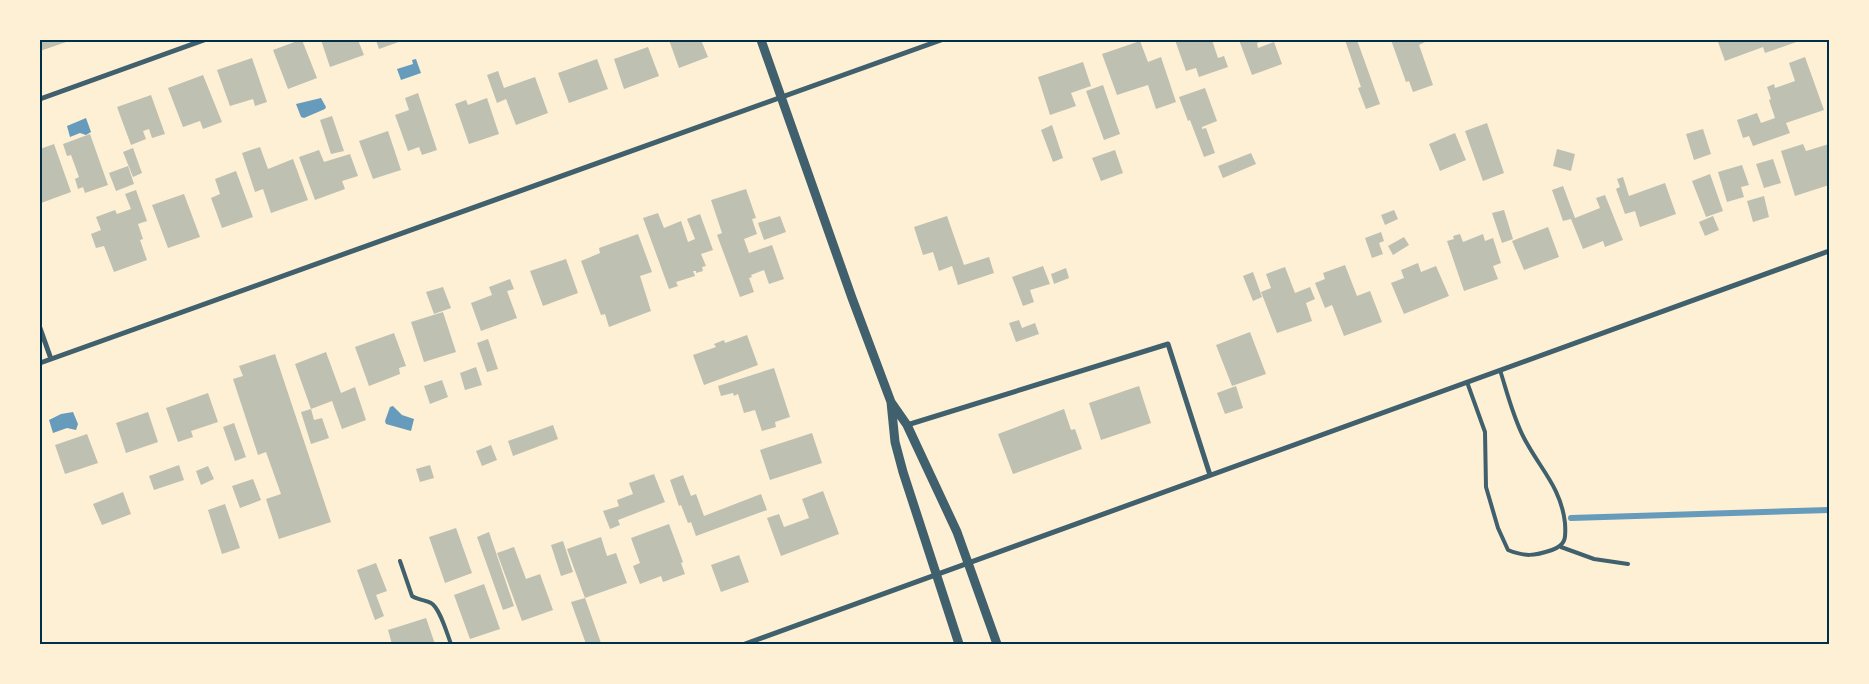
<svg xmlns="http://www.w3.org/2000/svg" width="1869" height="684" viewBox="0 0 1869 684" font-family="Figtree,sans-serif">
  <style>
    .water { fill: #669bbc }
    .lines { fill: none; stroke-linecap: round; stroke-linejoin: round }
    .stream { stroke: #669bbc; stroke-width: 6 }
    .building { fill: #bec0b2 }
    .service { stroke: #3f606c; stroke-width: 4 }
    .minor { stroke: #3f606c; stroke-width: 5 }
    .tertiary { stroke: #3f606c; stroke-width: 9 }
    .neatline { fill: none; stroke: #003049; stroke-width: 2 }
  </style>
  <rect width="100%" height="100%" fill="#fdf0d5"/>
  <path class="water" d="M416,59L421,73L401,80L397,69L413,64L412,60Z
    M321,98L326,107L325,109L304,118L301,117L296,104Z
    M86,118L91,132L86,135L80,133L70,137L67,126Z
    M393,406L402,415L414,419L411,431L386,424L385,421L390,407Z
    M73,412L78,424L76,430L67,428L53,433L49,420L61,414Z"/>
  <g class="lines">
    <path class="stream" d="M1571,518L1829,510"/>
  </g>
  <path class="building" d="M40,40H72L40,51Z
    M300,40H302L317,78L288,89L273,50Z
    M321,40H358L364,55L330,67Z
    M376,40H404L379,49Z
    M669,40H701L708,57L679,68Z
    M1175,40H1212L1218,58L1224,56L1228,67L1199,77L1196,68L1186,71Z
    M1239,40H1265L1257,43L1258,48L1274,42L1282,64L1252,75Z
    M1345,40H1357L1380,104L1366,109L1358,88L1361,87Z
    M1391,40H1424L1425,42L1419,45L1433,85L1413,92L1409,81L1406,82Z
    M1724,40H1802L1765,53L1763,47L1725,61L1718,42Z
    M1140,41L1148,62L1161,57L1176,102L1156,109L1148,85L1117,95L1102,54Z
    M648,47L659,76L624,89L614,59Z
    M1805,57L1824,110L1786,123L1790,133L1753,146L1749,136L1743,138L1737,120L1757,113L1761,123L1775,118L1769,100L1771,99L1767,87L1774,84L1775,88L1795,81L1789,63Z
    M252,58L267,102L255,106L253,99L230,106L217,70Z
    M597,59L608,89L569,103L558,73Z
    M1083,62L1091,86L1071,93L1076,106L1050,115L1038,77Z
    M498,71L504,88L535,77L548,113L516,125L506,99L497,103L487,75Z
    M203,75L222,122L203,129L200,121L183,127L168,88Z
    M1103,85L1120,134L1104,140L1086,91Z
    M1205,88L1217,121L1202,127V129L1206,128L1215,153L1204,157L1190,120L1188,121L1179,97Z
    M418,93L437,150L422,155L419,147L408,151L395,115L409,110L405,98Z
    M151,95L165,134L152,138L149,129L143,131L146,139L131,145L117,107Z
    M487,98L499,134L469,144L455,104L466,100L468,105Z
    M332,116L344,151L331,154L320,120Z
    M1487,123L1504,173L1483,181L1465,131Z
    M1052,125L1063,158L1053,162L1041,130Z
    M1703,129L1711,154L1694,160L1686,134Z
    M388,131L401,170L373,179L359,141Z
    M1455,133L1466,160L1440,171L1429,144Z
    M90,134L108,185L85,193L83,187L78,189L75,179L79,177L71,155L67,156L63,144Z
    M54,144L71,192L41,203L40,149Z
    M1803,144L1806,151L1829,144V185L1795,196L1781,151Z
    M260,147L268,169L293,159L308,200L271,213L263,189L255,192L242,153Z
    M133,148L142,173L133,177L123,152Z
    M1557,149L1575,154L1571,171L1553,166Z
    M319,150L324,162L350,154L358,176L342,181L345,189L315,200L299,157Z
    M1115,150L1123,173L1101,181L1092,158Z
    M1251,153L1256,164L1223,178L1218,166Z
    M1773,159L1781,183L1764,188L1756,164Z
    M1742,165L1749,185L1741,187L1744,197L1727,202L1718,172Z
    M128,166L134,184L116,191L109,173Z
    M236,171L253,217L222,228L211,198L220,194L215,179Z
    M1710,174L1723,211L1706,217L1692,181Z
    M1623,177L1629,196L1665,183L1676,214L1640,227L1635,211L1625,214L1616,189L1620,187L1617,179Z
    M1563,186L1575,218L1600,208L1596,198L1605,195L1623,240L1605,247L1603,241L1583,249L1571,219L1563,221L1552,190Z
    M746,189L756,218L752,219L757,234L744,239L749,253L772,245L784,279L769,284L764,270L751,275L752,277L749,278L754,292L740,297L717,235L722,233L711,200Z
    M136,190L147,221L138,224L143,239L140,240L147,260L114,272L104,246L96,248L91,234L101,230L96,217L115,210L117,214L131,209L125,194Z
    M184,194L200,237L168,248L152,205Z
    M1764,196L1769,217L1753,222L1747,201Z
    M1394,210L1398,219L1385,225L1381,215Z
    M1504,210L1513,239L1502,243L1492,213Z
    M658,213L664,228L681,221L688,242L695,239L687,219L700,214L713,250L701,254L706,266L702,267L703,271L696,273V271H693L695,276L676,282L678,286L669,289L643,218Z
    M780,216L786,232L764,240L758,223Z
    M947,216L964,265L989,257L994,273L958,285L952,266L939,271L933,252L923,255L914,227Z
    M1713,216L1719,230L1705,236L1699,222Z
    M1548,227L1559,257L1524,270L1512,241Z
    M1381,232L1384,241L1379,243L1383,254L1372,258L1365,238Z
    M638,234L652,272L640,276L651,311L609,327L605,314L601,315L581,261L600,253L599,248Z
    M1460,234L1463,242L1483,234L1485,241L1493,238L1501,263L1493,266L1498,279L1464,291L1447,241L1454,239L1453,236Z
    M1404,237L1409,245L1393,255L1388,246Z
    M566,259L578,293L543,306L530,271Z
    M1418,263L1421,272L1436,266L1449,296L1404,314L1391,283L1404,278L1401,270Z
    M1345,265L1357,296L1370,291L1382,322L1344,336L1332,305L1325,308L1315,283L1325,279L1323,273Z
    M1043,266L1050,284L1030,290L1034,302L1023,306L1012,277Z
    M1285,267L1295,293L1310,287L1315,299L1306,303L1312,321L1277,333L1261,292L1271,288L1266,274Z
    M1066,268L1069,278L1054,284L1051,274Z
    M1253,272L1262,297L1253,301L1243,276Z
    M510,279L514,289L507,291L517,318L481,331L471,303L492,295L489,287Z
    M443,287L451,308L434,314L426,292Z
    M443,312L456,352L424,362L411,322Z
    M1019,320L1022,328L1035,323L1039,334L1016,342L1009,323Z
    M1250,332L1266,374L1232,386L1216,345Z
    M394,333L406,366L399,368L400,374L369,386L355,347Z
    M747,335L758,365L704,385L693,355L716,347L714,344L724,340L725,343Z
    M488,339L498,369L487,372L477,343Z
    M326,352L341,393L355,387L366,420L342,429L332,401L311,409L314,420L322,418L329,438L311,444L301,412L311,409L295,364Z
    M275,354L331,522L279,539L266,499L281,494L266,452L258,455L233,379L243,376L239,366Z
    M476,367L482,385L465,390L460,373Z
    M774,368L790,417L775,422L776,427L762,431L755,410L744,413L738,394L734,396L733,393L721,396L718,386Z
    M442,380L448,397L430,404L424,386Z
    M1139,386L1151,423L1101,440L1089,403Z
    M1236,386L1243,408L1225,414L1217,393Z
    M208,393L218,422L191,431L193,437L178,442L166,408Z
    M1064,409L1071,430L1075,429L1082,449L1013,474L998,434Z
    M148,412L158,442L126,453L116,423Z
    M234,423L246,457L235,461L223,427Z
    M553,425L558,439L513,456L508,441Z
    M812,433L822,463L770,480L760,450Z
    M87,434L98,463L65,474L55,445Z
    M491,445L497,460L482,466L476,451Z
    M179,465L184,480L154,490L149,476Z
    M430,465L434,478L420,482L416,469Z
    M208,466L214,479L201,485L196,471Z
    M654,474L665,502L618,520L620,525L610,529L603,511L619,506L617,500L633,494L629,483Z
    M683,475L691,496L696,494L704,516L761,494L767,510L696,536L691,522L688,523L681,505L679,506L670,480Z
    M253,479L261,500L240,508L232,486Z
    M823,491L839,534L781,556L767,518L779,514L784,527L809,518L802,499Z
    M123,492L131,514L102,525L93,504Z
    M225,504L240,548L222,554L208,510Z
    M669,524L683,562L681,563L685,574L663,582L661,576L640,584L633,566L640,563L631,538Z
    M456,528L472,573L445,583L429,537Z
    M489,532L514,606L503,610L477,537Z
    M601,537L607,556L616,553L627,583L585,598L567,549Z
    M563,541L573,572L561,576L551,545Z
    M514,547L526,579L540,574L553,610L522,621L497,553Z
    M739,555L749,582L721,592L711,565Z
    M376,563L387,591L376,595L384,616L375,620L357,570Z
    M484,584L500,629L470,639L454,595Z
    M585,598L601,643L596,644H586L571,602Z
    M426,618L435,644H392L388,630Z"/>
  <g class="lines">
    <path class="service" d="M1467,382L1485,432L1486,487L1498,528L1508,550C1525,557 1534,556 1552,550C1566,545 1566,538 1565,523C1561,487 1540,469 1524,438C1513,417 1507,392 1500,370
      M1561,547L1594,559L1628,564
      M400,561L412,596C418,600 426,600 431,603C440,608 447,634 451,644"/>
    <path class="minor" d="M40,99L204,40
      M40,328L51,359
      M40,363L941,40
      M907,425L1168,344L1210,475
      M745,644L1829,251"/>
    <path class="tertiary" d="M761,40L852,298L891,402L907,425L957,532L997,644
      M891,402L895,442L903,472L959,644"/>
  </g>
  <rect width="1869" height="684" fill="none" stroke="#fdf0d5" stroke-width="82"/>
  <rect x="41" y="41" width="1787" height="602" class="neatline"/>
</svg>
